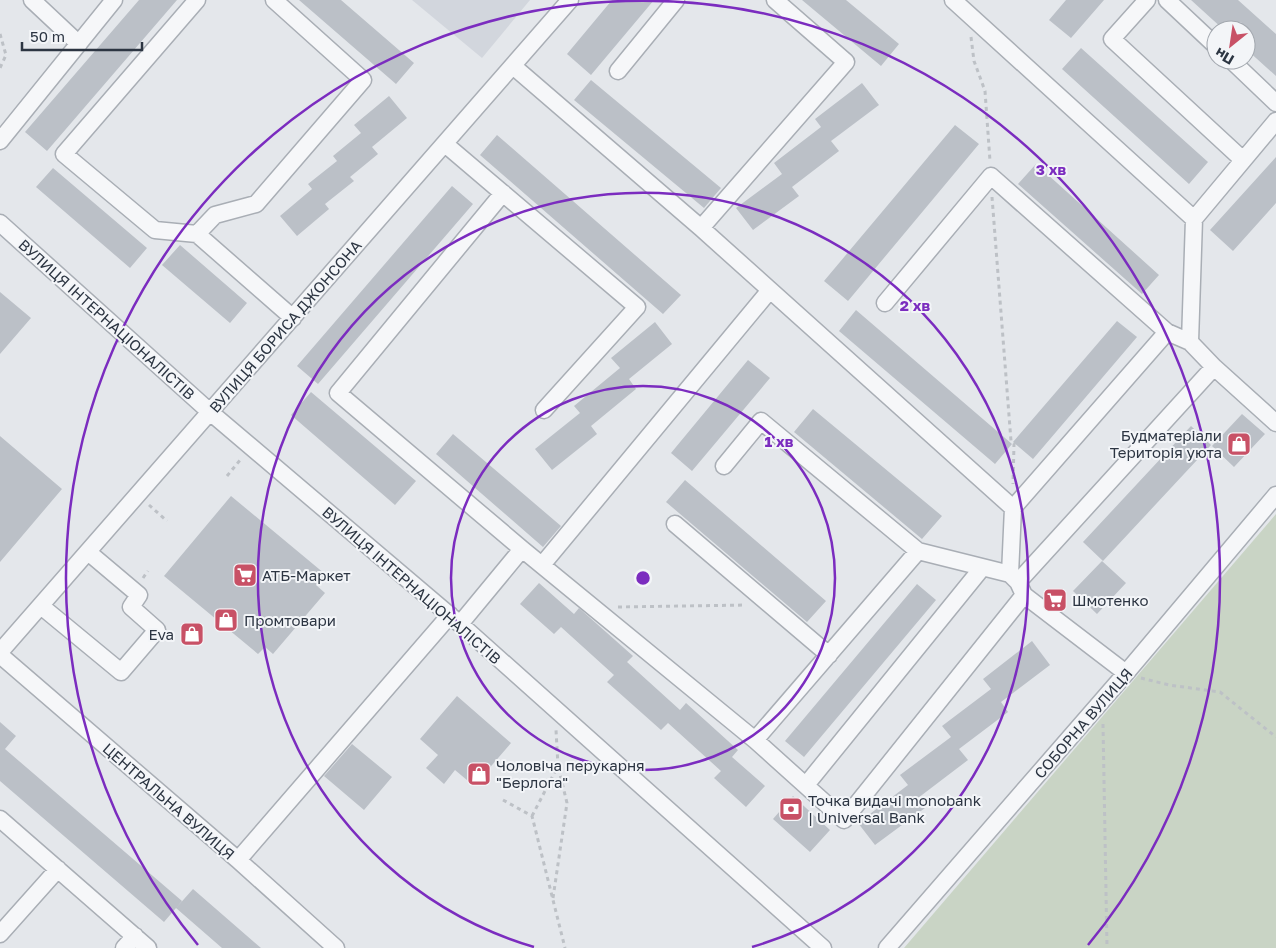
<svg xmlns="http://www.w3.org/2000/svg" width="1276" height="948" viewBox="0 0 1276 948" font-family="'Golos Text',sans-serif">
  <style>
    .built { fill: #d2d6dd }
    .green { fill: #c9d4c5 }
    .building { fill: #bbc0c7 }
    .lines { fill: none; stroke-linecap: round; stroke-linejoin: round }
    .minor-casing { stroke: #a9aeb5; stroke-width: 19 }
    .path { stroke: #bdc1c6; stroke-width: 3; stroke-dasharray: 4 4; stroke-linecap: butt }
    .minor { stroke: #f6f7f9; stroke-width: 16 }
    .ring { fill: none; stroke: #7b2cbf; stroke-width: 2.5 }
    .labels { text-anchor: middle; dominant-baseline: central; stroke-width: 4; stroke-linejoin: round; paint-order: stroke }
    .street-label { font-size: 15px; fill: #2c3542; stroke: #f3f5f8 }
    .poi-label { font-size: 15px; fill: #2c3542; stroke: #f3f5f8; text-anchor: start }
    .centre { fill: #7b2cbf; stroke: #f3f5f8; stroke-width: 2.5 }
    .ring-label { font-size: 15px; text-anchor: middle; font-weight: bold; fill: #7b2cbf; stroke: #f3f5f8; stroke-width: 4; stroke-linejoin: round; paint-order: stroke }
  </style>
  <rect width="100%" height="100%" fill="#e4e7eb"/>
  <path class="built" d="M412,0H530L482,58Z"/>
  <path class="green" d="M1276,514V948H904Z"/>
  <path class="building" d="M139,0H177L47,151L25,132Z
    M299,0H341L414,63L396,84Z
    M612,0H654L591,75L567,54Z
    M802,0H846L899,44L881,66Z
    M1066,0H1104L1071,38L1049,20Z
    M1191,0H1238L1276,34V76L1246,49V30H1224Z
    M1081,48L1208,162L1189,184L1062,69Z
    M591,80L721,188L704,208L574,100Z
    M862,83L879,105L831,141L839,151L792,187L799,196L753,230L736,208L782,174L774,163L821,127L815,119Z
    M389,96L407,118L372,147L378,154L350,177L354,181L325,204L329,209L297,236L280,216L312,189L308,184L337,161L333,156L361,133L354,125Z
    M955,125L979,144L848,301L824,281Z
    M497,135L681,295L663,314L480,155Z
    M1276,157V203L1233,251L1210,230Z
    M1036,164L1159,275L1142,294L1018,184Z
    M53,168L147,248L130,268L36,187Z
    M452,186L473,204L318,384L297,366Z
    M180,245L247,303L230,323L162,265Z
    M0,292L31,318L0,354Z
    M856,310L1012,444L995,464L839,331Z
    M1117,321L1137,337L1033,459L1013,442Z
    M655,322L672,344L629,379L636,389L591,426L597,434L552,470L535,449L580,413L574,406L620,368L611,358Z
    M748,360L770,378L692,471L671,453Z
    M311,392L416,481L395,505L291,415Z
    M813,409L942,516L922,539L794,432Z
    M1242,414L1265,434L1234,467L1212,446Z
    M1191,426L1211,445L1103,561L1083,542Z
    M453,434L561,526L543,547L436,454Z
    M0,436L62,489L0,562Z
    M685,480L826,601L807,622L666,502Z
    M231,496L325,574L316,585L325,593L273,654L265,647L258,654L164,576Z
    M1102,561L1126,583L1097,614L1073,591Z
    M539,583L574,614L579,608L633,656L627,662L680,710L686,703L738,750L732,757L765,786L746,807L714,778L721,771L668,723L661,730L607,682L614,675L561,627L554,634L520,604Z
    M917,584L936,600L804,757L785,741Z
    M1032,641L1050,665L1001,702L1008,712L959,749L968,760L918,798L925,808L875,845L858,823L908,785L900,775L951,737L942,726L991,689L983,679Z
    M457,696L511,743L474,786L455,770L444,784L426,768L438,755L420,739Z
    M0,722L16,736L5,749L182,901L164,922L0,781Z
    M352,744L392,777L364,810L324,776Z
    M793,796L830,830L810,852L773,819Z
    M193,889L261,948H222L176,908Z"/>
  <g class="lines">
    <g class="minor-casing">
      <path id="minor" d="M32,0L79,44
        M197,0L64,154L155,230L197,234L215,215L256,204L363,80L274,0
        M953,0L1194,219
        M1147,0L1112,39L1243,160
        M1167,0L1216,46
        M1231,60L1276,103
        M513,66L701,228L1013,508
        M618,71L676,0
        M0,141L114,0
        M445,144L637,307L544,410
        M503,193L338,393L522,549L755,740L844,820L1024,595
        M0,223L210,412L460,624L823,948
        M701,228L846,62L775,0
        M197,234L293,318
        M885,303L991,176L1167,332L1190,342L1214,367L1276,423
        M1190,342L1194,219L1276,121
        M724,466L761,421L918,551L1010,574L1018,582L1024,595L1126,673
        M675,524L829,655
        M542,565L770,290
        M1010,574L1013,508L1167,332
        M1018,582L1214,367
        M41,606L121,672L157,630L131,607L139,595L88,552
        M460,624L522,549
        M0,652L570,0
        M0,655L238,860L336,948
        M755,740L918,551
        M806,785L982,568
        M0,819L148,948
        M238,860L450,615
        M0,934L58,869
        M124,948L135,936
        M887,948L1126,673L1276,495"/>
    </g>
    <path class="path" d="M0,34L6,55L0,68
      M971,37L974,61L985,91L990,161
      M992,197L1011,441L1014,444L1013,484
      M227,476L241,459
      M149,505L167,521
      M143,578L148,571
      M618,607L746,605
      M1141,678L1169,685L1220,692L1276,737
      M1103,724L1107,948
      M503,800L532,816L565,948
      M532,816L558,766L556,730
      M553,898L567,803L558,766"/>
    <use href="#minor" class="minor"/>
  </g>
  <g class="ring">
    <circle cx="643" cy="578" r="192"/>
    <path d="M534 947A385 385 0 1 1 752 947"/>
    <path d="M198 945A577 577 0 1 1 1088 945"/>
  </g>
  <defs>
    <g id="shop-square" transform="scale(1.25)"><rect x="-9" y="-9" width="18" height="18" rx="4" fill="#c85166" stroke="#f3f5f8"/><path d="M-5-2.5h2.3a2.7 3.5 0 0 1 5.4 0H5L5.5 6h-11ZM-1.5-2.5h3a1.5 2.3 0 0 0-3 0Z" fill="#fff"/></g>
    <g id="supermarket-square" transform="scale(1.25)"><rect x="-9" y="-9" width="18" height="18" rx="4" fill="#c85166" stroke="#f3f5f8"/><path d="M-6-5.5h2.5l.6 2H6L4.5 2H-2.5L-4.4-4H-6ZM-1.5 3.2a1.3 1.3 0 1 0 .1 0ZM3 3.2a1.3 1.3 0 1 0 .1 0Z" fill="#fff"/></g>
    <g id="bank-square" transform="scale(1.25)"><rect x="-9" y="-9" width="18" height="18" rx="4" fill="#c85166" stroke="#f3f5f8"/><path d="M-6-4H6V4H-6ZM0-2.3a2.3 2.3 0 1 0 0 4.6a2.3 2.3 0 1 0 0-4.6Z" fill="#fff"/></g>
  </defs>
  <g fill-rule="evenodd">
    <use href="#shop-square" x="1239" y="444"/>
    <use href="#supermarket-square" x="245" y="575"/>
    <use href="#supermarket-square" x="1055" y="600"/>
    <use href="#shop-square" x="226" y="620"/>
    <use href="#shop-square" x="192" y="634"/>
    <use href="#shop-square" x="479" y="774"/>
    <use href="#bank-square" x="791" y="809"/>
  </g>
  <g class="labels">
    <g class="street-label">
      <text transform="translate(107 319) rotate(42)">ВУЛИЦЯ ІНТЕРНАЦІОНАЛІСТІВ</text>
      <text transform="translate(285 326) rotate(-49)">ВУЛИЦЯ БОРИСА ДЖОНСОНА</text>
      <text transform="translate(412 585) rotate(41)">ВУЛИЦЯ ІНТЕРНАЦІОНАЛІСТІВ</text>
      <text transform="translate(1083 723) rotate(-49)">СОБОРНА ВУЛИЦЯ</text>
      <text transform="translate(169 801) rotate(41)">ЦЕНТРАЛЬНА ВУЛИЦЯ</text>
    </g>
    <g class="poi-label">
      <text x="1222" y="435" text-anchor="end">Будматеріали<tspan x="1222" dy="17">Територія уюта</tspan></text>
      <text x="262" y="575">АТБ-Маркет</text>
      <text x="1072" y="600">Шмотенко</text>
      <text x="244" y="620">Промтовари</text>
      <text x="174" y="634" text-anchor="end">Eva</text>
      <text x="496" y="765">Чоловіча перукарня<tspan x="496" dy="17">"Берлога"</tspan></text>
      <text x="808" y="800">Точка видачі monobank<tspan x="808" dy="17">| Universal Bank</tspan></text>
    </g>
  </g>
  <circle cx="643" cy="578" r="8" class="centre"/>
  <g class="ring-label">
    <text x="1051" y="175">3 хв</text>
    <text x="915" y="311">2 хв</text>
    <text x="779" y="447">1 хв</text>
  </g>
  <g transform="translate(1231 45) rotate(210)"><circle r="24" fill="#f3f5f8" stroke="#a3a8af"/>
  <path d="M0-4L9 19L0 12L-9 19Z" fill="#c85166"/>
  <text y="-8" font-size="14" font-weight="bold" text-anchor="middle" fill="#2c3542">Пн</text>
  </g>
  <path d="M22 42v8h120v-8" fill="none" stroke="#2c3542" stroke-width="2.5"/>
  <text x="30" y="42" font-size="15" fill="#2c3542" stroke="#f3f5f8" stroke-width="4" paint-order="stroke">50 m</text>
</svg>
